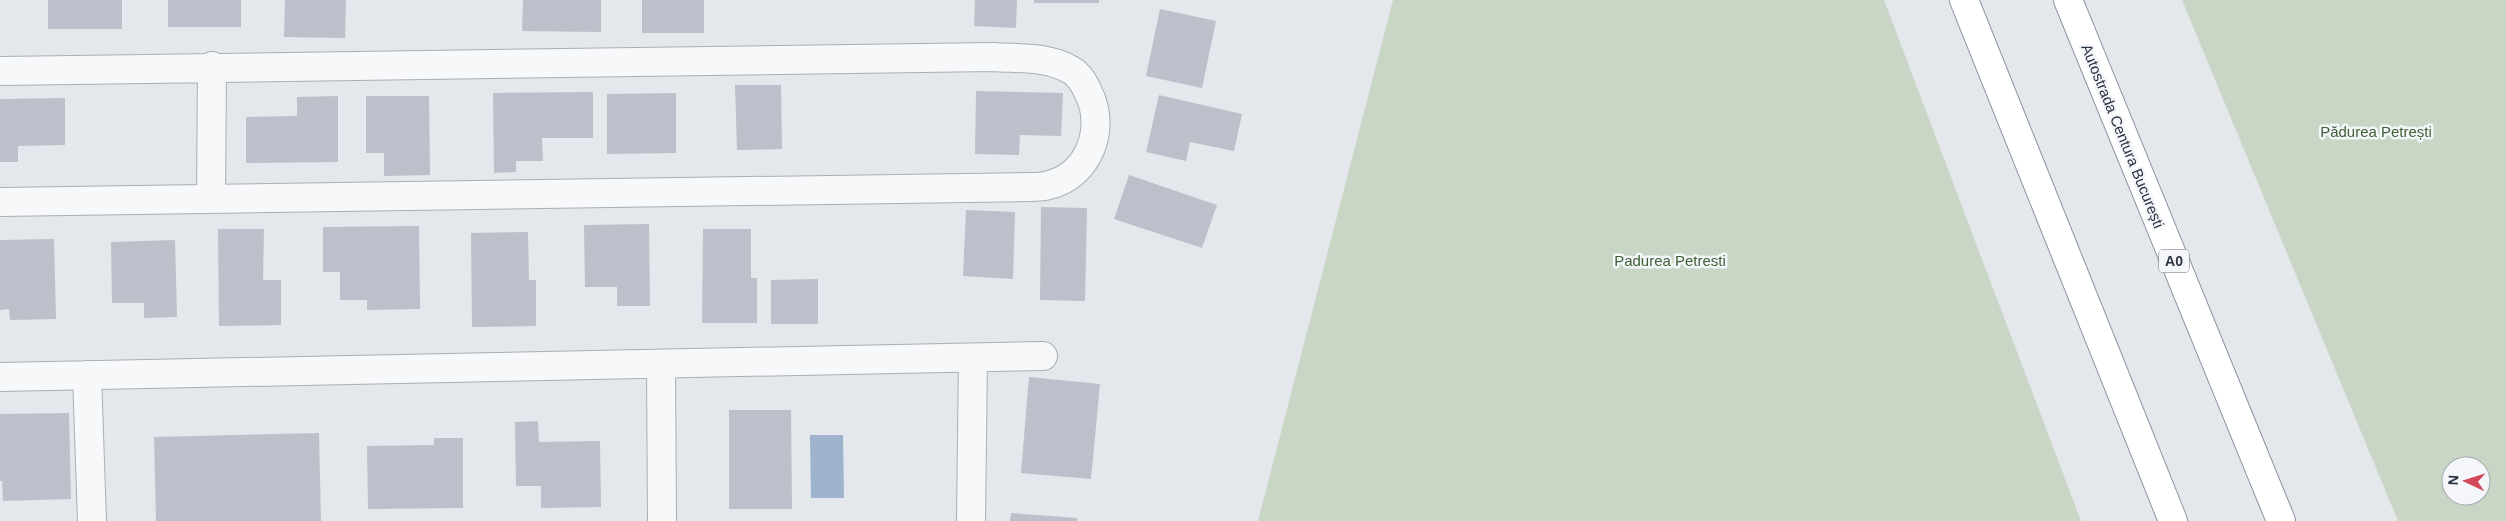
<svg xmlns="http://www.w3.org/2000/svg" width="2506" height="521" viewBox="0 0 2506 521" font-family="Arial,sans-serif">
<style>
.green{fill:#c9d6c5;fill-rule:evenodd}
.water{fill:#9fb4cc}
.building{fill:#bbc0ca}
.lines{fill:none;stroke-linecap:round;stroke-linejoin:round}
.street-casing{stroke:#a9aeb7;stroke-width:30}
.highway-casing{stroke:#8b94a3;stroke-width:30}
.street{stroke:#f7f8fa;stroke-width:28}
.highway{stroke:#fff;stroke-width:28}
.labels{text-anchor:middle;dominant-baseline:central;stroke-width:5;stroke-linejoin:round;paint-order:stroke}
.shield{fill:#f4f6f9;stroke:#676e7b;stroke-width:1}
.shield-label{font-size:14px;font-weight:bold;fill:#2b3445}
.park-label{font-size:15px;fill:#3f6138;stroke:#f4f6f9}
.street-label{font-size:15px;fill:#2b3445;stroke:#f4f6f9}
</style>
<rect width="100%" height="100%" fill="#e4e7ec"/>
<path class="green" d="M1393 0H1884L2081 521H1258Z
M2182 0H2506V521H2398ZM2451 466H2481V496H2451Z"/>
<path class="water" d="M843 435 844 498H811L810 435Z"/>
<path class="building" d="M48 0H122V29H48Z
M168 0H241V27H168Z
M285 0H346L345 38 284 37Z
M523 0H601V32L522 31Z
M642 0H704V33H642Z
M975 0H1017L1016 28 974 26Z
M1034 0H1099V3H1034Z
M1160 9 1216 21 1202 88 1146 76Z
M735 85H781L782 149 737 150Z
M976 91 1063 93 1061 136 1020 135 1019 155 975 154Z
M593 92V138H542L543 161H516V172L494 173 493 93Z
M676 93V153L607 154V94Z
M1159 95 1242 114 1234 151 1190 142 1186 161 1146 152Z
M338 96V162L246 163V117L297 116V97Z
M366 96H429L430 175 384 176V153H366Z
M65 98V145L18 146V162H0V99Z
M1129 175 1217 205 1202 248 1114 219Z
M1041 207 1087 208 1085 301 1040 300Z
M966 210 1015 212 1013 279 963 276Z
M649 224 650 306H617V287H585L584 225Z
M419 226 420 309 367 310V300H340V272H323V227Z
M218 229H264L263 280H281V325L219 326Z
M703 229H751V278H757V323H702Z
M528 232 529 280H536V326L472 327 471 233Z
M54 239 56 319 10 320 9 309 0 310V240Z
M175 240 177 317 144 318V303H112L111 242Z
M818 279V324H771V280Z
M1029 377 1100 384 1091 479 1021 473Z
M729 410H791L792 509H729Z
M69 413 71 499 3 501 2 481H0V414Z
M538 421 539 442 600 441 601 507 541 508V486H516L515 422Z
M319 433 321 521H156L154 437Z
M434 438H463V508L368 509 367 446 434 445Z
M1011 513 1077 518V521H1010Z"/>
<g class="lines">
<g class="street-casing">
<path id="street" d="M0 71 993 57C1020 59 1047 56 1071 70 1080 75 1085 85 1089 94 1106 129 1089 175 1049 185 1043 187 1036 187 1030 187L0 202
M211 199 212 66
M661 364 662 521
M87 375 92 521
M0 377 1043 356
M971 521 973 358"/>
</g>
<g class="highway-casing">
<path id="highway" d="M1964 0 2173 521
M2068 0 2281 521"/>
</g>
<use href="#street" class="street"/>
<use href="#highway" class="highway"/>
</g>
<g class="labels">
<rect class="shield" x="2159" y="249.5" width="30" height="23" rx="4"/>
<g class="shield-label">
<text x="2174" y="261">A0</text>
</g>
<g class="park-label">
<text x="2376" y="131">Pădurea Petrești</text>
<text x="1670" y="260">Padurea Petresti</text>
</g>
<g class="street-label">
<text transform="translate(2123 136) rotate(68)">Autostrada Centura București</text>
</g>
</g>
<g transform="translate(2466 481) rotate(274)"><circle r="24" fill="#f4f6f9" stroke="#a4a8b1"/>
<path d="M0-4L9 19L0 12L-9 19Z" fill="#d1495b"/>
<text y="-8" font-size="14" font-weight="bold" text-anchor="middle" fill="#2b3445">N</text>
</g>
</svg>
